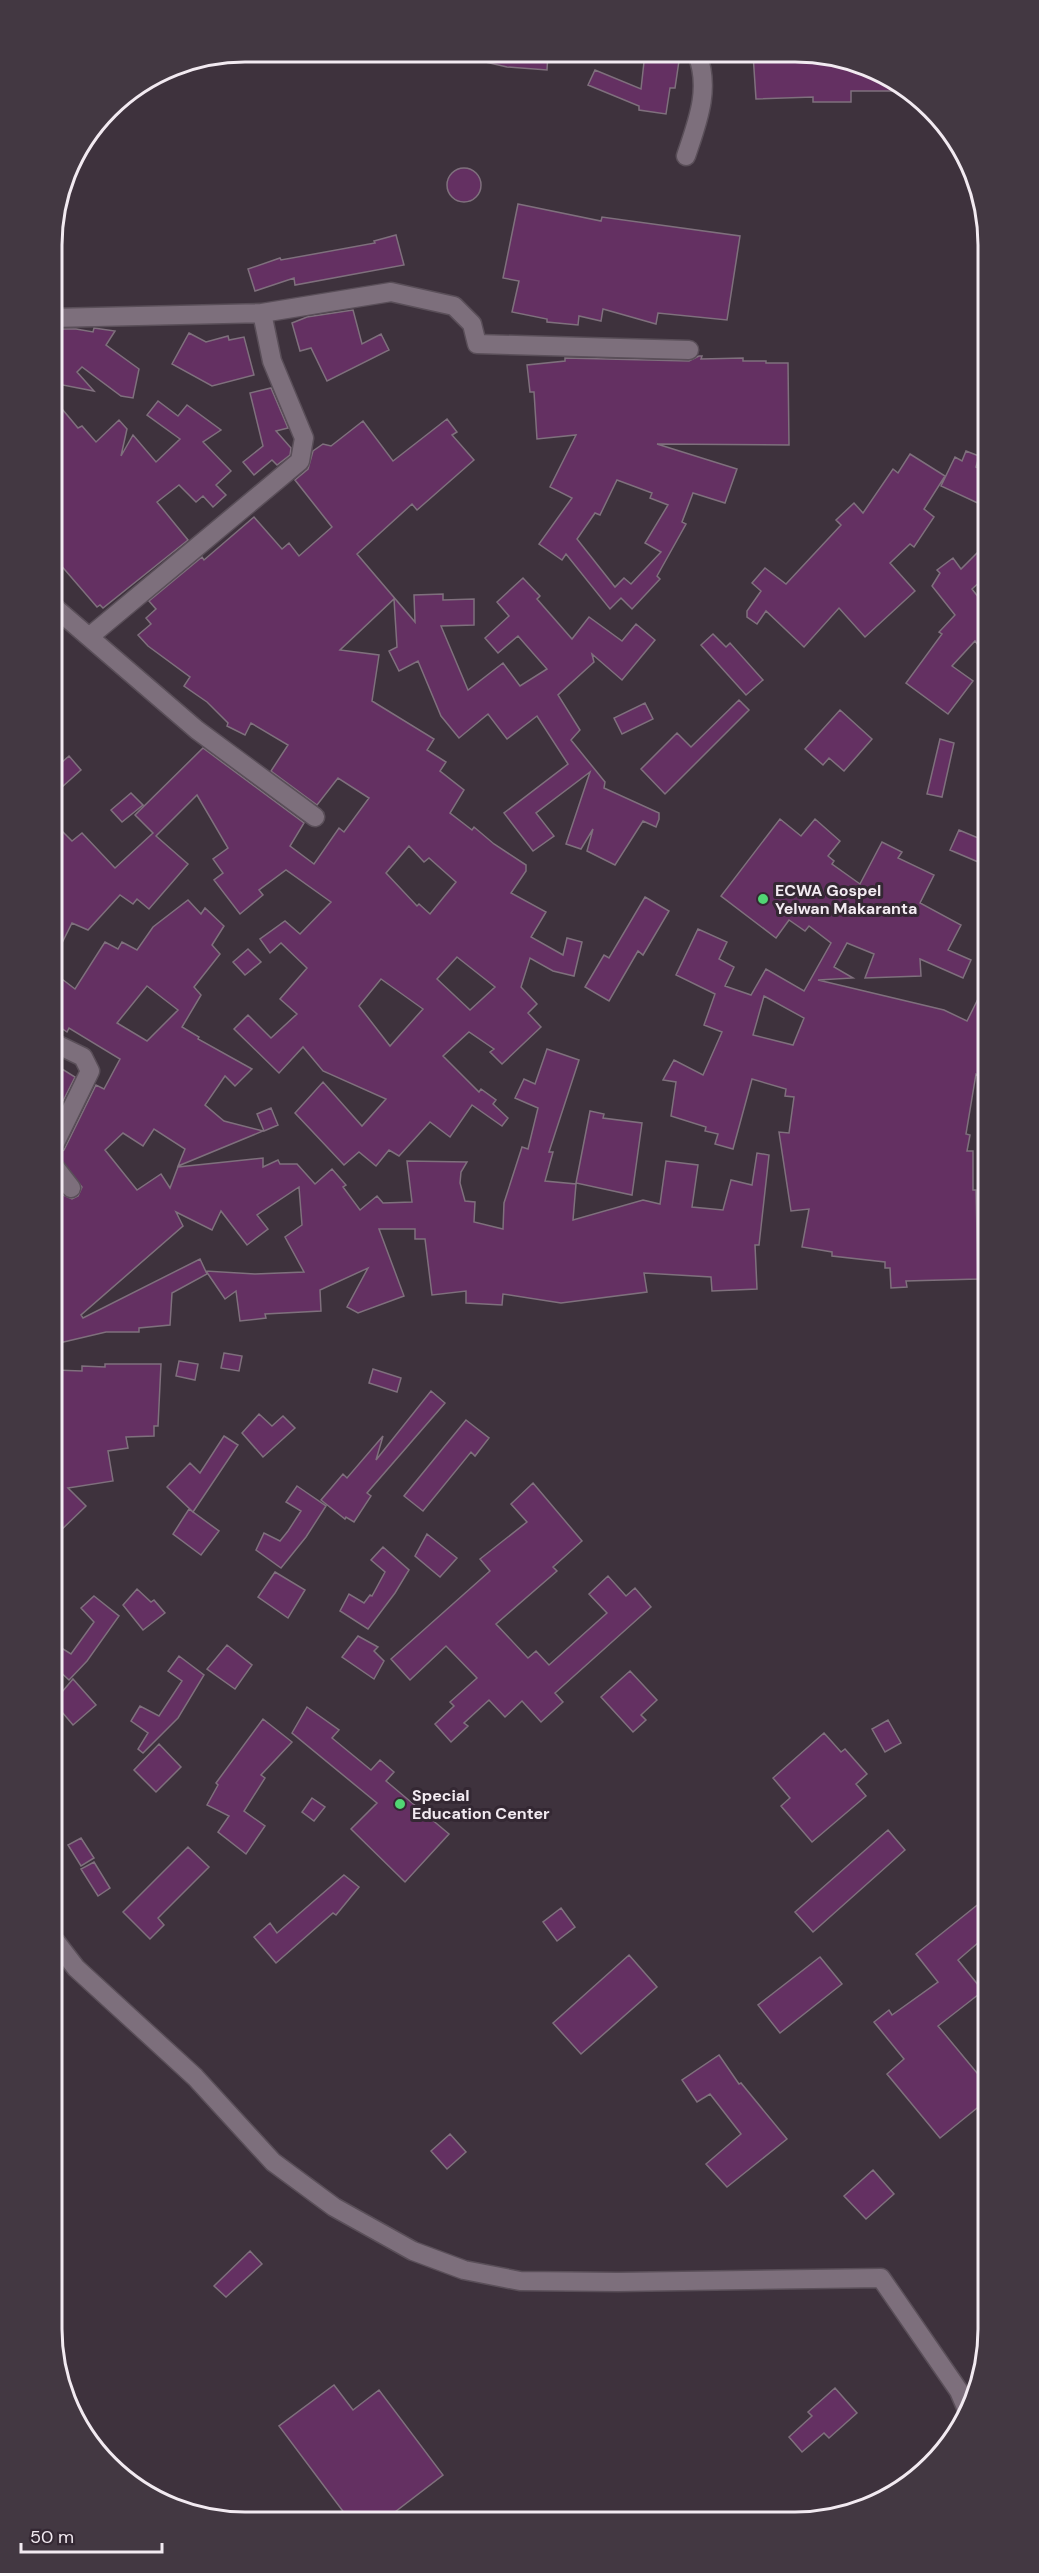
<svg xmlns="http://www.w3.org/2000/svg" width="1039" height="2573" viewBox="0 0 1039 2573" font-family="'DM Sans',sans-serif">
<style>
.building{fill:#643062;stroke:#7f707d;stroke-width:1.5;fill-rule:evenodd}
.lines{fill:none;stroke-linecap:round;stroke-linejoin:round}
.minor-casing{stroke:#5a4f59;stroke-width:21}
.minor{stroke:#7d6f7c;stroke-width:18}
.poi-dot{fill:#51d674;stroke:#342833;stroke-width:2}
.labels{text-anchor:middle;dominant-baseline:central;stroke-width:6;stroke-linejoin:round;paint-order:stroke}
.poi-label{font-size:16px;font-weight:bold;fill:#f2eaf1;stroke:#342833;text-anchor:start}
.rim{fill:none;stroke:#f2eaf1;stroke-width:3}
</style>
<rect width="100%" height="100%" fill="#3e323d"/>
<path class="building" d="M473 52 548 53 547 70 507 67 472 59Z
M645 53 680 54 675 88H670L666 114 639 110V106L588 85 595 70 641 89Z
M753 54 832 55 905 91H851V102H813V97L756 99Z
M447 185a17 17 0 1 1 34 0a17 17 0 1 1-34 0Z
M518 204 601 221 602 217 740 236 727 320 658 313 656 324 603 309 601 321 579 316 578 325 547 322V319L512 312 519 281 503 278Z
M396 235 404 265 295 285 294 278 255 291 248 269 280 258 281 260 375 243 374 241Z
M353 310 362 344 381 334 389 350 327 381 311 348 300 351 292 323 307 317Z
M94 328 115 331 106 345 139 369 133 398 121 396 82 367 77 372 94 391 52 383V329H76L93 332Z
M189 333 206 342 228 336 229 340 244 337 254 375 212 386 172 364Z
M699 356H702L701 359 743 358V361H766V363H788L789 445 657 444 737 469 725 503 693 493 682 522 686 524 657 576 660 579 632 609 621 598 610 609 566 554 562 560 539 544 572 498 550 487 576 435 537 439 534 392H530L527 365 565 361V358L689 361ZM617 480 652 493 650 498 668 505 645 543 661 552 631 584 624 578 615 587 577 539 595 513 600 515Z
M271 388 288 428 276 431 291 448 290 455 277 465 272 460 254 475 243 462 263 446 250 393Z
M52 397 78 428 82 426 96 442 119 420 127 429 121 456 133 435 156 462 180 439 147 415 158 401 178 416 187 405 221 430 203 442 231 471 216 485 226 495 213 507 203 496 196 502 179 485 157 502 188 540 103 608 100 605 97 607 52 555Z
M447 419 457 432 452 435 474 460 417 510 412 504 357 554 415 622 414 595 443 594V600L474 599V625L441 626 468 690 503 663 520 686 547 669 518 636 498 653 485 638 509 616 497 602 523 578 540 596 537 599 572 639 589 617 622 641 636 624 655 640 622 680 592 654 594 662 558 695 580 730 571 740 605 782 604 788 659 813V819L656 827 643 821 615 865 587 851 593 829 581 849 566 844 590 772 536 813 554 836 533 851 504 813 568 764 537 716 507 739 488 714 459 738 441 716 418 661 399 671 389 651 397 647 394 599 340 650 379 655 372 701 434 739 427 750 446 762 440 771 464 790 450 813 472 830 474 827 494 844 526 865V871L511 893 546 912 531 937 563 955 567 938 582 942 574 976 553 971 530 958 521 987 537 1004 528 1013 541 1027 502 1064 490 1052 494 1049 469 1032 443 1056 479 1092 481 1089 496 1100 493 1104 508 1118 502 1126 472 1105 450 1137 430 1122 399 1156 389 1150 376 1166 359 1152 344 1165 295 1113 323 1082 362 1126 386 1099 323 1071 303 1047 279 1073 234 1029 248 1015 271 1038 297 1014 280 999 307 968 281 943 270 953 260 939 285 921 300 934 331 902 286 870 259 890 263 895 240 914 214 880 223 873 213 859 228 848 197 795 156 836 188 864 149 909 137 899 133 904 120 895 88 930 72 923 54 959 53 840 62 831 72 841 82 833 115 868 153 833 135 815 203 748 304 823 290 846 314 864 339 828 344 832 369 798 338 778 317 805 271 771 288 745 251 723 245 735 227 726 228 723 207 702 184 686 190 677 148 646 138 635 151 624 146 618 156 609 149 601 202 557 204 560 254 517 282 549 289 543 299 556 332 527 295 480 308 469 313 451 323 444 331 446 363 421 393 461ZM409 846 424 862 429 858 456 882 430 914 419 904 417 906 386 873ZM457 957 495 987 470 1010 437 979ZM381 979 423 1009 390 1046 359 1006Z
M966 451 979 456 976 467 982 470V505L941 486 955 457 962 461Z
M910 454 945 476 924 509 934 517 914 547 910 544 890 563 915 591 865 637 839 608 804 647 766 611 757 624 747 617V611L761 591 752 583 765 568 786 584 841 525 836 520 854 503 863 513 893 469 898 473Z
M982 548 983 579 972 589 983 603V651L975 641 952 666 973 681 948 714 906 683 942 634 939 632 955 615 932 586 940 573 937 570 953 558 961 569Z
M713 634 726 647 730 643 763 680 746 695 701 645Z
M739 700 749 710 665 794 641 769 677 733 691 747Z
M645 703 653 719 622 734 614 718Z
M840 710 872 739 844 771 829 758 823 765 805 749Z
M940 739 954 743 942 797 927 794Z
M69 756 81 770 53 795V770Z
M131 793 143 805 122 822 111 810Z
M780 819 801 836 815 819 840 841 828 856 834 861 832 864 860 884 882 842 902 852 898 858 934 875 920 903 961 925 948 950 971 960 963 978 920 959 921 976 865 978 874 954 847 943 834 967 853 978 818 980 944 1010 967 1021 984 987V1078L976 1074 966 1134 970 1135 967 1151H973V1190H976L978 1279 906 1281 907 1287 891 1288 890 1268H885V1262L832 1256V1252L802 1247 809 1209 791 1211 779 1132 789 1133 794 1097 785 1096 786 1089 752 1079 733 1149 715 1144 718 1134 705 1131 706 1127 671 1116 676 1082 663 1080 674 1060 703 1075 722 1032 704 1025 715 994 676 975 698 929 727 942 719 959 734 967 725 986 751 995 766 969 804 991 831 943 809 926 805 931 789 920 776 938 721 896ZM764 996 804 1018 793 1045 753 1035Z
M959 830 983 840V864L950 850Z
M645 897 669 911 643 955 638 951 609 1001 585 987 604 955 609 958Z
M188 900 201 914 205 908 224 926 212 945 220 954 194 987 201 995 182 1027 199 1037 198 1039 252 1069 235 1086 225 1076 205 1105 224 1121 263 1131 178 1166 185 1149 154 1129 143 1146 123 1133 105 1150 137 1190 161 1174 170 1188 178 1167 263 1158V1167L278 1160 280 1164H297L315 1184 332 1169 346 1185 343 1187 360 1210 377 1196 383 1203 412 1202 407 1161 467 1162 461 1172 460 1183 465 1201 475 1202 474 1222 503 1229 504 1203 522 1147 528 1149 538 1108 515 1098 524 1079 535 1084 547 1049 579 1060 549 1152H553L545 1181 576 1184 573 1220 643 1200 660 1204 666 1161 698 1165 692 1207 723 1210 731 1180 752 1185 757 1153 769 1155 759 1245H755L757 1289 712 1291 711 1277 644 1273 647 1292 561 1303 503 1294 502 1305 466 1303V1291L432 1295 425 1239H415V1229H379L404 1296 358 1313 347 1307 368 1268 320 1290 321 1311 265 1314 266 1318 240 1321 236 1291 225 1299 206 1271 255 1274 304 1272 285 1237 302 1225 299 1187 257 1215 268 1229 247 1245 221 1211 212 1230 176 1212 183 1226 81 1315 83 1318 200 1259 207 1274 172 1293 170 1325 139 1328V1332H106L55 1344 54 1185 63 1195 72 1199 78 1196 82 1187 57 1155 64 1150 96 1085 104 1089 120 1059 69 1028 67 1032 54 1023V973L75 989 105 942 118 949 122 942 137 950 153 927ZM147 986 178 1010 147 1041 117 1023Z
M248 949 261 962 245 975 233 962Z
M54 1064 75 1077 54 1119Z
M271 1108 278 1125 264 1131 257 1114Z
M590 1111 604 1114 603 1118 642 1123 632 1195 576 1183Z
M224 1353 242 1356 239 1371 221 1368Z
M179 1361 198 1364 195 1380 176 1376Z
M105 1364H161L158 1426H154V1436L126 1437 128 1448 108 1451 113 1481 68 1488 86 1506 55 1536V1495L62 1488 55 1445V1370L82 1371V1366L105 1367Z
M373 1369 401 1378 397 1392 369 1383Z
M431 1391 445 1403 367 1493 371 1496 354 1522 346 1517 345 1519 321 1500 343 1474 347 1478 383 1436 376 1460Z
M259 1414 272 1426 283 1416 295 1428 263 1457 242 1433Z
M466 1420 489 1438 475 1456 471 1452 423 1511 404 1496Z
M224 1436 238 1445 193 1512 167 1487 190 1463 200 1473Z
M533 1483 582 1541 553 1567 557 1571 496 1624 528 1658 536 1651 549 1665 607 1613 589 1594 608 1576 626 1596 635 1588 651 1607 555 1693 563 1702 541 1722 522 1701 505 1717 489 1700 464 1723 468 1726 451 1742 435 1724 454 1706 450 1702 477 1678 446 1646 410 1680 391 1659 490 1571 480 1559 527 1522 511 1504Z
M297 1486 326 1506 306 1537 281 1568 256 1550 264 1533 280 1541 288 1531 301 1511 286 1502Z
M189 1509 219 1531 201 1555 173 1534Z
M427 1534 457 1558 440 1577 415 1556Z
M383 1547 409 1570 395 1593 368 1629 340 1611 349 1594 364 1603 370 1595 372 1596 385 1572 371 1560Z
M275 1572 305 1590 288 1618 258 1597Z
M137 1589 151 1602 154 1600 165 1613 143 1630 123 1605Z
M94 1596 119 1616 87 1661 69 1680 56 1668 55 1644 71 1654 94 1622 81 1608Z
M358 1636 378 1647 374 1651 384 1661 374 1679 342 1657Z
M227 1645 252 1665 235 1689 207 1669Z
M179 1656 204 1675 178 1718 143 1753 138 1749 148 1733 131 1721 140 1706 159 1716 182 1681 168 1671Z
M630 1671 657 1700 641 1715 646 1720 633 1732 601 1697Z
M73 1679 96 1705 73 1725 56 1705V1699Z
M307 1707 339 1730 332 1738 371 1770 380 1760 394 1772 386 1781 449 1834 405 1882 351 1829 377 1803 292 1733Z
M263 1719 292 1742 261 1775 265 1778 244 1811 265 1826 246 1854 218 1832 229 1816 207 1805 218 1785 216 1783Z
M888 1720 901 1743 885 1752 872 1729Z
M824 1733 841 1752 845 1749 867 1774 856 1784 866 1796 812 1842 781 1806 790 1798 773 1778Z
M159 1744 181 1767 156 1792 134 1770Z
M312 1798 325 1807 314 1821 302 1812Z
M888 1830 905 1850 813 1932 795 1912Z
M81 1838 94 1858 81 1866 68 1845Z
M188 1847 209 1867 158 1918 164 1925 150 1939 123 1912Z
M94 1862 110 1888 98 1896 81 1869Z
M344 1875 359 1887 336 1915 333 1913 276 1963 254 1937 270 1923 277 1933Z
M986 1898V1936L958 1960 983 1991 938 2026 987 2085V2100L940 2138 887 2074 904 2059 874 2022 889 2010 892 2015 938 1982 916 1954Z
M561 1908 575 1927 557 1941 543 1922Z
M629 1955 657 1987 581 2054 553 2023Z
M820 1957 842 1984 780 2033 758 2005Z
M719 2055 739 2084 741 2083 787 2139 727 2187 706 2164 741 2134 710 2094 697 2102 682 2080Z
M450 2134 466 2152 447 2169 431 2151Z
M873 2170 894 2194 866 2219 844 2196Z
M250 2251 262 2264 226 2297 214 2286Z
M334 2385 353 2410 379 2390 443 2475 387 2518H348L279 2426Z
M835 2388 857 2413 829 2438 824 2433 802 2452 789 2437 812 2416 808 2412Z"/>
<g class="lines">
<g class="minor-casing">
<path id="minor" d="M686 156C697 123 711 89 697 54
M262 313 391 292 454 306 472 324 477 344 689 350
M52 318 262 313 272 361 304 438 300 461 89 637
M53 606 197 730 315 817
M54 1043 83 1057 90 1071 54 1145
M54 1166 71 1188
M56 1942 76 1968 195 2077 273 2162 334 2207 413 2251 464 2270 520 2281 618 2282 881 2278 959 2391 968 2412"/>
</g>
<use href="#minor" class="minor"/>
</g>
<g class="poi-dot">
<circle cx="763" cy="899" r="6"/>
<circle cx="400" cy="1804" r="6"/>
</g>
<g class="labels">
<g class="poi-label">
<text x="775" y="890">ECWA Gospel<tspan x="775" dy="18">Yelwan Makaranta</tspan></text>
<text x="412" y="1795">Special<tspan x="412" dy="18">Education Center</tspan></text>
</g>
</g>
<path d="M0 0H1039V2573H0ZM245 62H795A183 183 0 0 1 978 245V2329A183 183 0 0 1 795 2512H245A183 183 0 0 1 62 2329V245A183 183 0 0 1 245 62Z" fill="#433842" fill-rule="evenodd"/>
<path class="rim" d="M245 62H795A183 183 0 0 1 978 245V2329A183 183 0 0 1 795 2512H245A183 183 0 0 1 62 2329V245A183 183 0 0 1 245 62Z"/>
<path d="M21 2543v9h141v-9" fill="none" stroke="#f2eaf1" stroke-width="3"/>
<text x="30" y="2543" font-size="18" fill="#f2eaf1" stroke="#342833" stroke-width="4.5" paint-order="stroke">50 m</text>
</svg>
